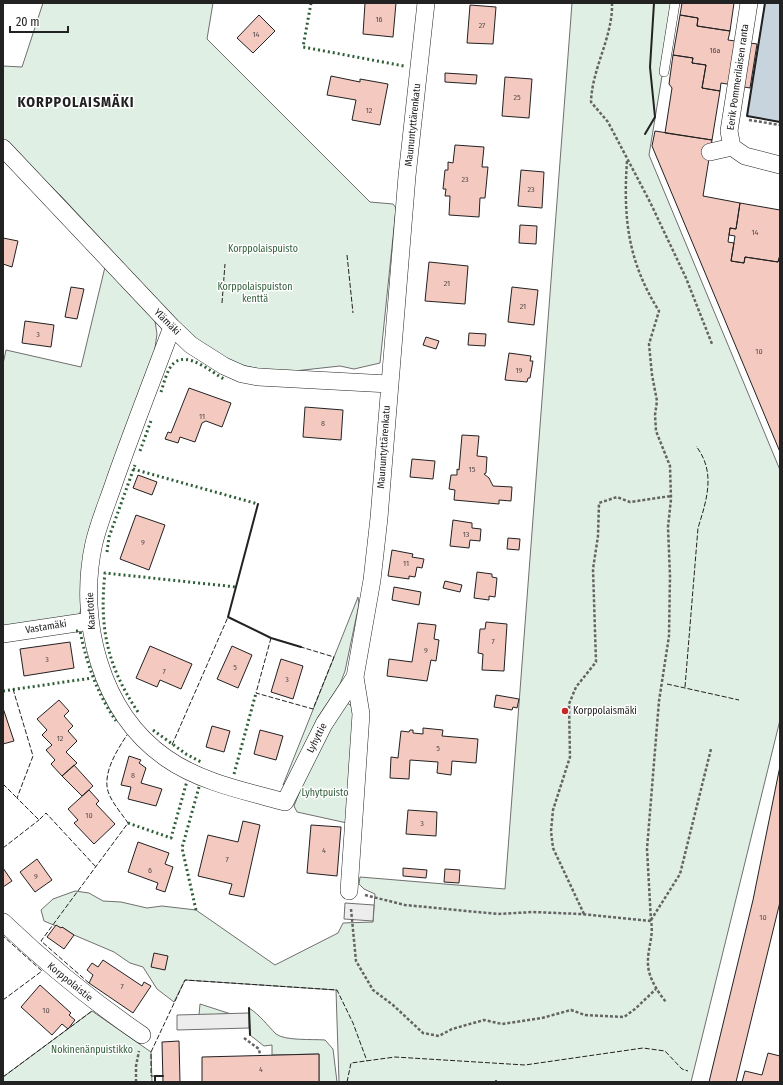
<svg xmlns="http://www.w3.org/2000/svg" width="783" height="1085" viewBox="0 0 783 1085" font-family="'Fira Sans Condensed',sans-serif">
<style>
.green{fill:#e0efe3;stroke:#6f6f6f}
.parking{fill:#ededed;stroke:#6f6f6f}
.water{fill:#c7d3dd;stroke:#6f6f6f}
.building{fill:#f3c9c0;stroke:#222}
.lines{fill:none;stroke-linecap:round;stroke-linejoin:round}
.lane-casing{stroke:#222;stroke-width:10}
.street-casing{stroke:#222;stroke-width:18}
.path{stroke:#646464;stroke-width:2.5;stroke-dasharray:3 2;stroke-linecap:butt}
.lane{stroke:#fff;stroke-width:9}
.street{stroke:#fff;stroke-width:17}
.hedge{stroke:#2f5e38;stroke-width:3;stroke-dasharray:2 3;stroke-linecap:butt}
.fence{stroke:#222;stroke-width:1;stroke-dasharray:5 2;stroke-linecap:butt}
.wall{stroke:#222;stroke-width:2}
.poi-dot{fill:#c62828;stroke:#fff;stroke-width:1.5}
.labels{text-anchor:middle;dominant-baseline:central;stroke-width:3;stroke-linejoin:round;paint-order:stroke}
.number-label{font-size:8px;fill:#564c4a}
.street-label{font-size:10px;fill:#222;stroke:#fff}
.park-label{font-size:10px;fill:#2f5e38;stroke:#fff}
.poi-label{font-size:10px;fill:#222;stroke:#fff;text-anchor:start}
.district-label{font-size:14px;font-weight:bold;letter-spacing:1px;fill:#222;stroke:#fff}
</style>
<rect width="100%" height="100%" fill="#fff"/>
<path class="green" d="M43 3H213L207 39 370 202 393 204 396 208 380 363 354 369 340 366 276 373 233 363 193 338 61 196 3 140V66L22 67Z
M572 3H674L649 155 780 470V720L691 1082H339L336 990 185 980 174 1002 157 989 143 967 130 963 114 952 74 935 62 927 61 928 44 921 41 910 53 899 75 891 89 893 103 901 121 902 147 908 162 906 196 910 275 965 338 933 343 923 373 922 375 894 364 889 359 884 360 877 505 889Z
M105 267 155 321 157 334 154 355 79 616 3 627V364L6 350 81 367Z
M358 597 359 604 345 671 340 684 318 717 289 779 283 785Z
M347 703 354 707 347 823 297 812 294 806 309 768 329 727Z
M200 1004 231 1014 199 1015Z
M249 1008C260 1015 267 1025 276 1034 285 1041 313 1039 325 1040L333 1049 337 1082H319V1054L272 1055V1045L264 1046 250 1035Z
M92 1011 151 1052 152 1082H3V1077Z"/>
<path class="parking" d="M345 903 374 905 373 921 344 919Z
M249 1013V1028L177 1030V1015Z"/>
<path class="water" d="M765 3H780V122L747 116Z"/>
<path class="building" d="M365 3H396L393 37 363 34Z
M682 3H734L730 31 697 26 698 18 680 15Z
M470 5 496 7 493 44 467 43Z
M259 15 275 31 253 53 237 38Z
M680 15 698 18 697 26 730 31 728 40 757 44 750 88 721 83 720 91 702 88 706 65 692 63 693 58 673 55Z
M673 55 693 58 692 63 706 65 702 88 720 91 712 140 665 133 672 88 669 84Z
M445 73 477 75 476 84 445 82Z
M331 76 360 82V79L388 84 380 125 352 120 356 100 327 95Z
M505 77 532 79 529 118 502 116Z
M655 131 712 140 703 196 740 203 736 229 730 228 728 242 734 243 731 261 744 263 745 257 778 262 780 255V452L652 146Z
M455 145 484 147 482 167H488L485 198H480L479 217 449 215 450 196H445L446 189H443L445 170H448V162L453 163Z
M521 170 544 172 542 208 518 206Z
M740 203 780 210V255L778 262 745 257 744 263 731 261 735 236 729 235 730 228 736 229Z
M520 225 537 226 536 244 519 243Z
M3 238 18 241 12 267 3 264Z
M429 262 468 266 465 304 425 301Z
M71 287 84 289 77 319 65 317Z
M512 287 538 290 534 325 508 322Z
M25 321 54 325 51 347 22 343Z
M469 333 486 334 485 346 468 345Z
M426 337 439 341 436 349 423 345Z
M509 353 531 356 530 361H533L530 378H528L527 382 505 380Z
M189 388 231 403 222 427 206 421 202 423 195 442 180 437 178 443 165 439 168 432 171 433Z
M305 407 343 410 341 440 303 437Z
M462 435 479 436 477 456 487 457 486 473 484 474 489 478 493 486 512 487 511 501 499 500V504L454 500 455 490 449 489 451 475H457V469L459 470Z
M412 459 435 461 433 479 410 477Z
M138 475 157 482 152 495 133 488Z
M136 515 165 525 149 570 120 559Z
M453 520 472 523V528L481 529 480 541 470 540 469 548 450 546Z
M508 538 520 539 519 550 507 549Z
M392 550 413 554 412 557 424 559 422 568 417 567 415 577 409 576V579L388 576Z
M477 572 492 574V577L497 578 495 597 489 596V600L474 598Z
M445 581 462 585 460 592 443 588Z
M394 587 421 592 419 605 392 600Z
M486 622 507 624 504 671 482 670 483 654 478 653 480 629H485Z
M418 623 436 625 434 639 439 640 436 661 431 660 427 681 387 676 389 659 412 662Z
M70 642 74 668 24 676 20 649Z
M150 646 192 664 181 689 160 680 157 687 136 678Z
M232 646 252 655 238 688 217 679Z
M281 659 303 666 293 699 271 692Z
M496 695 519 699 517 708 513 707 512 710 494 707Z
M59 700 69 711 64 716 73 726 68 731 77 741 66 752 77 763 62 776 51 764 55 760 46 750 52 745 42 735 47 730 37 719Z
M3 708 14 741 3 744Z
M212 726 230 731 224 752 206 747Z
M423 728 443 730 442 736 478 739 476 763 452 761 451 775 437 773 438 762 410 760 409 779 390 778 391 757 398 758 401 731 409 732 410 730H413V733L423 734Z
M260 730 283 736 276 760 254 754Z
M129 756 141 760 139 763 146 768 141 783 162 789 156 806 128 799 131 787 121 785Z
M74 765 93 786 82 796 62 776Z
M780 766V902L736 1082H709L753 900Z
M89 790 99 801 96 804 115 824 94 844 74 823 78 820 68 809Z
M408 810 437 812 436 836 406 834Z
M243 821 260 825 244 897 229 894 232 884 198 876 208 835 238 842Z
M311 825 341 827 337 876 307 873Z
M138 842 169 853 165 864 173 867 165 892 156 889 158 883 128 872Z
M37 859 52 880 35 892 20 872Z
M3 868 12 881 3 887Z
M403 868 427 870 426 878 403 876Z
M445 869 460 870 459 883 444 882Z
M56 925 61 928 62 927 74 935 64 949 47 937Z
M154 953 168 956 165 970 151 967Z
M103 960 142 986 144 982 151 986 133 1013 89 983 93 975 87 970 92 963 98 967Z
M40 985 71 1013 69 1015 75 1020 68 1029 62 1024 52 1035 21 1007Z
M179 1041 180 1082H163L162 1042Z
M768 1053 780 1056V1082H742L745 1071 762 1075Z
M319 1054V1082H202V1057Z"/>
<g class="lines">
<g class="lane-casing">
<path id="lane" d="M664 72 675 3"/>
</g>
<g class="street-casing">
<path id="street" d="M749 3 729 131 732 147 745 156 780 165
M3 148 172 327 191 345 224 366 242 374 258 377 389 384
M710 152 732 147
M172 327C153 378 133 429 115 480 108 501 99 522 94 543 77 619 100 712 166 758 200 782 245 791 285 802L324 724 355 677
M3 634 90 621
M349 891 361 714 355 677 372 580 379 518 407 176 426 3
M3 922C47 964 92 1001 142 1035"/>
</g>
<path class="path" d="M612 3C613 37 592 68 591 102L608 122 650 202 686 278 712 344
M749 120 780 125
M627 161C623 218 628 262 659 311L649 344 652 375 657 401 655 415 656 431 670 466 671 499 668 527 670 576 669 636 659 701 647 849 651 921C654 936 647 950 648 965 649 979 658 992 666 1002
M365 895 405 905 498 914 533 912 581 914 651 921
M351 909 356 961 373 990 393 1005 423 1033 439 1036 452 1029 484 1020 502 1024 542 1018 571 1010 585 1015 624 1017 635 1009 656 989
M584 914 553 848 551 831 553 810 570 757 569 704 576 687 596 662 593 569 598 536 599 503 617 497 630 502 671 496
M651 920 680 874 711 749
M244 1038 259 1049 260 1055
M136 1082V1066L139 1051"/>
<use href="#lane" class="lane"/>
<use href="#street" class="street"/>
<path class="hedge" d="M311 3 303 47 404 66
M161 392C164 383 167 369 174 363 188 351 211 372 224 379
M140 451 152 418
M133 469 258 504
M107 552 109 537 135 465
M76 631H80C87 665 97 693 116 721
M3 691 92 678
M138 712C107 666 99 627 105 573L236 587
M153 730 186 754 201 762
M234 774 256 693
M128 823 171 838 187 781
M196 910 182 848 199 787"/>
<path class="fence" d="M347 255 353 313
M222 303 225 264
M271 638 256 693 313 709 334 657 301 647
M667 684 739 700
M685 687 698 528C707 499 716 472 696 446
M13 689 33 756 17 798 39 820 46 813 96 867
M172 745 228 617
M3 784 17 798
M3 848 39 820
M89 983 41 941 128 823C122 814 113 804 109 794 101 775 117 750 127 735
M3 1000 42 971 3 936
M155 1076H151V1052L185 980 337 990 353 1023 367 1061
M3 1077 92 1011
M347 1082 351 1063 395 1057 525 1065 643 1048 665 1051 682 1069 688 1071"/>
<path class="wall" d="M765 3 747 116 780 122
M645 134 655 117 650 67 654 3
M258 504 228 617 271 638 301 647
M249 1008 250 1035
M496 1081V1082
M155 1082V1076H163"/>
</g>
<circle class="poi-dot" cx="565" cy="711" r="4"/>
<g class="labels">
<g class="number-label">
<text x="379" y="19">16</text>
<text x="482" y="25">27</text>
<text x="256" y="34">14</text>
<text x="715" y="50">16a</text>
<text x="517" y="97">25</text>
<text x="369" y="110">12</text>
<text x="465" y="179">23</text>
<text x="531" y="189">23</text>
<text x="755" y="232">14</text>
<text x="447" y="283">21</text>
<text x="523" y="306">21</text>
<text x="38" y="334">3</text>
<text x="759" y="351">10</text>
<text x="519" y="370">19</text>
<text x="202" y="416">11</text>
<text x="323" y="423">8</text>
<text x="472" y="469">15</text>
<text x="466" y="534">13</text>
<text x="143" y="542">9</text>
<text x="406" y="563">11</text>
<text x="493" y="641">7</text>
<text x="426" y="650">9</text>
<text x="47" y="659">3</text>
<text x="235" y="667">5</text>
<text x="164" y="671">7</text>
<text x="287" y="679">3</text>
<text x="60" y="738">12</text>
<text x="438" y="748">5</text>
<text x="133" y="775">8</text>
<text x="89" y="815">10</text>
<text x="422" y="823">3</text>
<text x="324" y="850">4</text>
<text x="227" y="859">7</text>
<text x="150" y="870">6</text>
<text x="36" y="876">9</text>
<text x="763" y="917">10</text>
<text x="122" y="986">7</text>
<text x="46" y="1010">10</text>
<text x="261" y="1069">4</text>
</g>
<g class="street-label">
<text transform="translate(738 77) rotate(-82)">Eerik Pommerilaisen ranta</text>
<text transform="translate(413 125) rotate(-84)">Maununtyttärenkatu</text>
<text transform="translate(167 322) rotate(45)">Ylämäki</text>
<text transform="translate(384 447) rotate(-86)">Maununtyttärenkatu</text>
<text transform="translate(91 611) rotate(-93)">Kaartotie</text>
<text transform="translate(46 627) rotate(-9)">Vastamäki</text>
<text transform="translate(317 738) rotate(-63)">Lyhyttie</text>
<text transform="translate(70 982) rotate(39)">Korppolaistie</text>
</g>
<g class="park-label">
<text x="263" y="249">Korppolaispuisto</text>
<text x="255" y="287">Korppolaispuiston<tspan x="255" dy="12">kenttä</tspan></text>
<text x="325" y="793">Lyhytpuisto</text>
<text x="92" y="1050">Nokinenänpuistikko</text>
</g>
<g class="poi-label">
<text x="573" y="711">Korppolaismäki</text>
</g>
<g class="district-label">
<text x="76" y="102">KORPPOLAISMÄKI</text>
</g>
</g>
<rect width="783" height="1085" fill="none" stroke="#222222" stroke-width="8"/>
<path d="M10 26v6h58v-6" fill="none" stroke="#222222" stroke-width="2"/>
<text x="16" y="26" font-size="12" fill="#222222" stroke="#ffffff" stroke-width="3" paint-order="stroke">20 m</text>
</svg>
